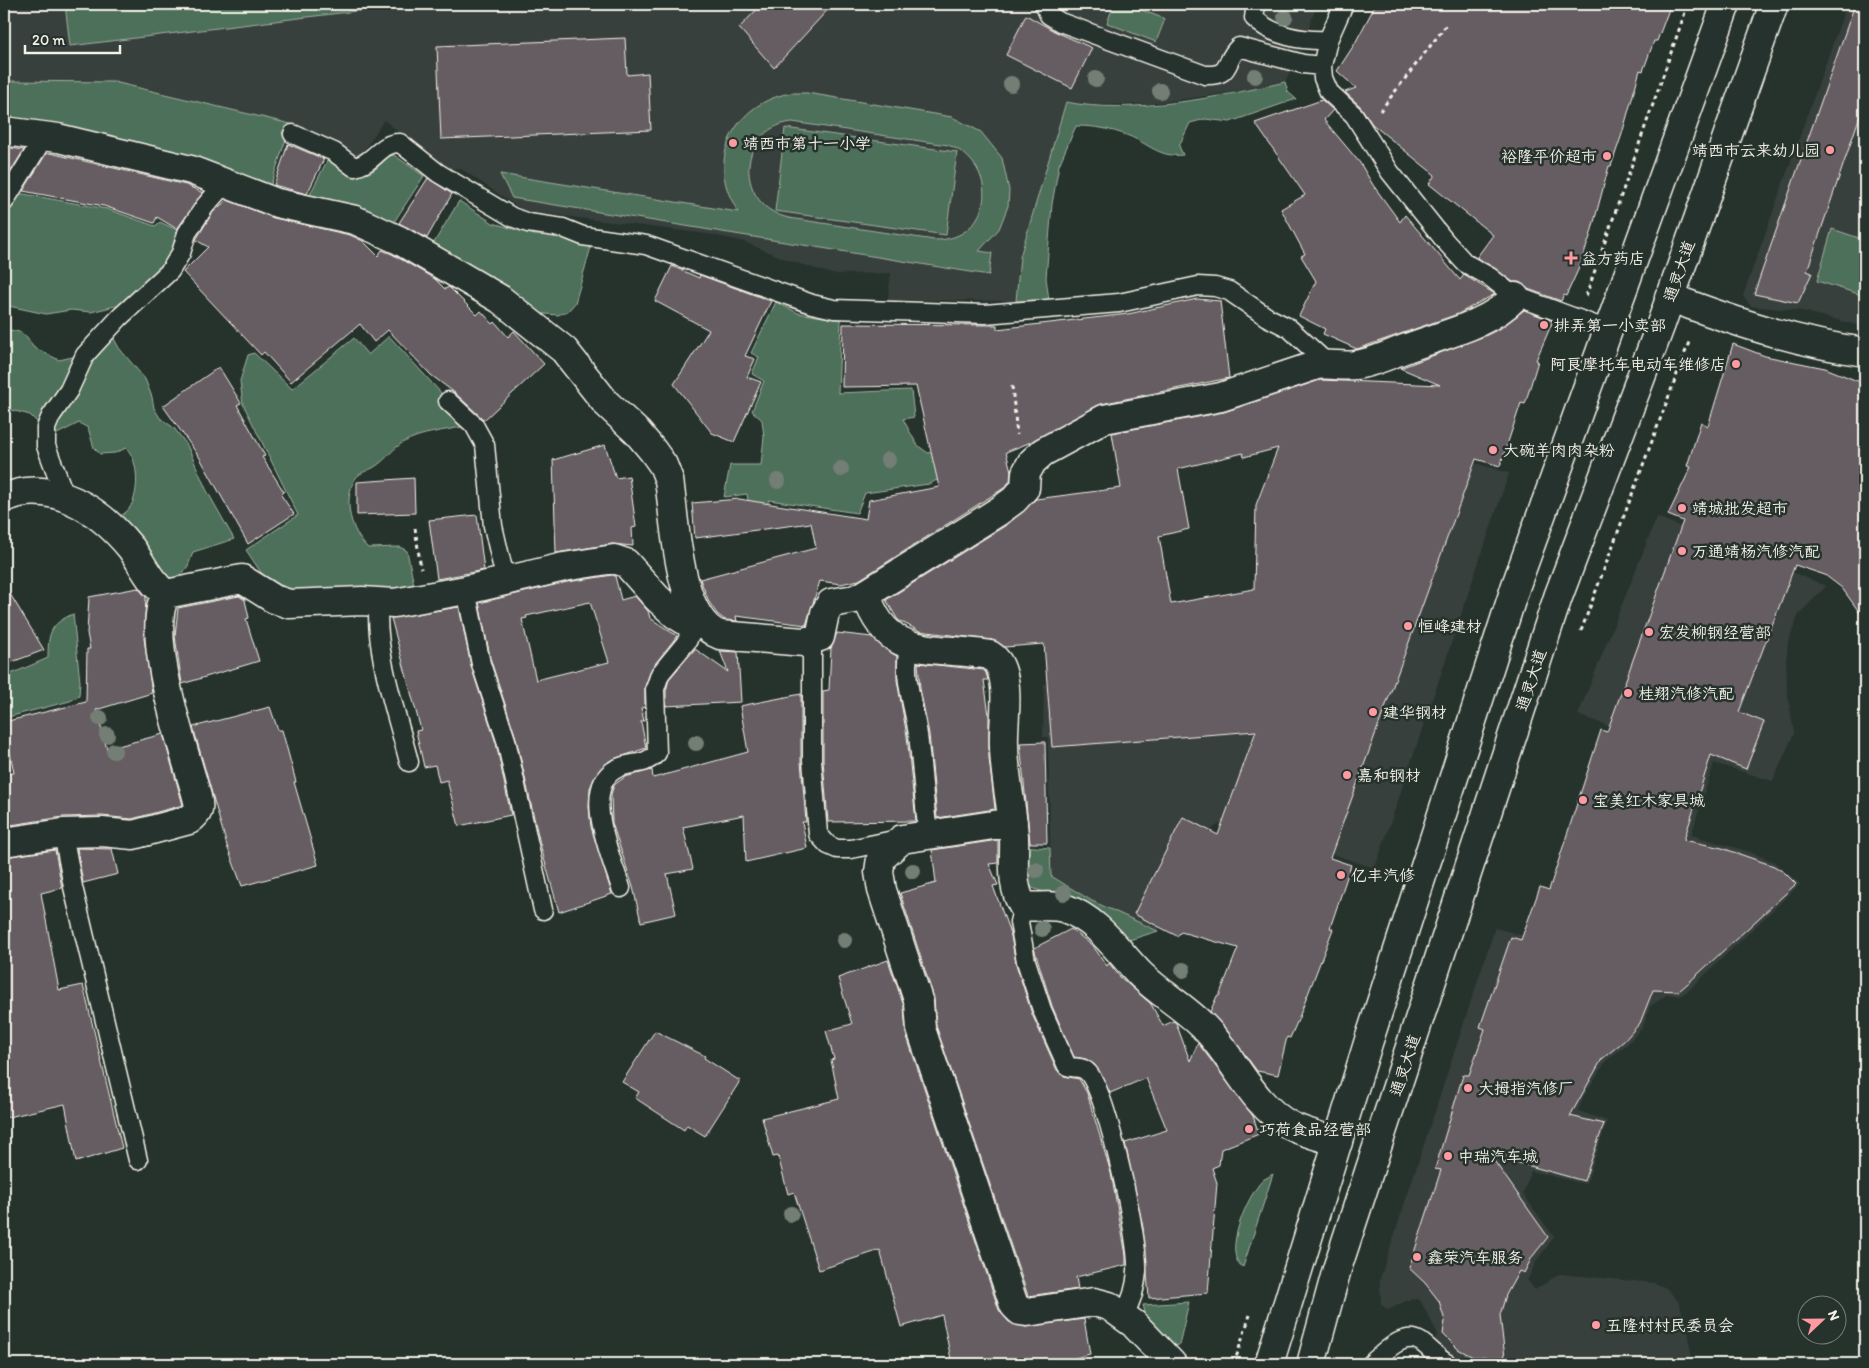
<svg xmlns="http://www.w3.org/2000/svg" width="1869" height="1368" viewBox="0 0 1869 1368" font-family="Itim,'LXGW WenKai TC',sans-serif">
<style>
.built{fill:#39403e}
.green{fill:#4e6f5a;stroke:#a1b0a1;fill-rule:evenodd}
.building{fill:#665d64;stroke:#f4f1e8;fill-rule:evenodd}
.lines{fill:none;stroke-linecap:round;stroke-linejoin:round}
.lane-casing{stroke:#f4f1e8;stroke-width:21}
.street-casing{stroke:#f4f1e8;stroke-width:31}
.secondary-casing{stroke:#f4f1e8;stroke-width:31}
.path{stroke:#f4f1e8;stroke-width:3;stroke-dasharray:4 4;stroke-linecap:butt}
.lane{stroke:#26332d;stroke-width:18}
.street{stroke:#26332d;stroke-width:28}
.secondary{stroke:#26332d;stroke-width:28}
.tree{fill:#737f74}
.poi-dot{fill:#ff9aa2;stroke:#26332d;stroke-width:2}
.labels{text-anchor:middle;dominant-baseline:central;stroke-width:5;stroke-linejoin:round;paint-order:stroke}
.poi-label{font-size:16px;fill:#f4f1e8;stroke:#26332d;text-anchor:start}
.street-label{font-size:16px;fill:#f4f1e8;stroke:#26332d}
</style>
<rect width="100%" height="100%" fill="#26332d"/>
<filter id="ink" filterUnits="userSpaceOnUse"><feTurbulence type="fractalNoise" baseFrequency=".02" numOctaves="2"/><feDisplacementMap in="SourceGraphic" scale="10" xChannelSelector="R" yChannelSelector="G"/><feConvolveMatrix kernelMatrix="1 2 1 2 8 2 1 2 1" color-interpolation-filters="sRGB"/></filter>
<g filter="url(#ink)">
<path class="built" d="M4 4H1317L1298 58 1285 82 1256 89 1147 104 1084 105 1066 102 1020 257 1016 301 888 300 891 273 832 274 788 260 742 241 708 234 524 211 460 168 444 169 384 120 358 160 294 125 57 81H4Z
M1847 4H1865V327L1802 311 1751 306 1743 296Z
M1423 448 1509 473 1375 868 1231 821 1223 822 1213 828 1158 931 1092 901 1051 876 1048 737H1043L1044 684 1254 668Z
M1657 517 1826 586 1799 614 1788 642 1786 660 1787 690 1794 733 1773 781 1714 763 1691 835 1750 852 1774 862 1800 884 1689 990 1680 996 1668 994 1650 1006 1643 1027 1627 1044 1606 1061 1583 1097 1578 1111 1607 1121 1586 1184 1531 1171 1523 1194 1554 1237 1537 1260 1527 1280 1535 1290 1559 1274 1654 1283 1666 1288 1679 1302 1689 1336 1692 1364H1419L1438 1334 1420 1300 1412 1298 1388 1310 1381 1304 1380 1279 1495 928 1573 949 1674 749 1578 715Z"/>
<path class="green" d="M65 4H380L381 8 70 46Z
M1114 4H1126L1165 19 1156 42 1107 23Z
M4 81 114 82 295 125 285 128 282 133 286 139 270 187 4 120Z
M1285 82 1288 92 1296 99 1230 122 1205 119 1190 123 1179 146 1183 155C1160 158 1149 144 1129 136 1111 129 1095 126 1076 126L1059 165 1052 204 1046 278 1049 300 1016 301 1020 257 1066 102C1128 115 1223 97 1285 82Z
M791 93H807L952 117 981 132 1002 158 1009 190 1008 206 999 229 979 251 992 253 989 275 512 198 500 174 738 212C733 203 727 192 725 181 717 137 748 100 791 93ZM792 122 948 145C1002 165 993 241 934 240L789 218C734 206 736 129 792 122Z
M785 128 957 152 946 235 775 211Z
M394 155 424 176 392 225C371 204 333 207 305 204L329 157C352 175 367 185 387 156Z
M18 193 107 209 155 226 160 222 179 231 174 260 125 307 115 306 91 312 71 310 46 314 4 305V215Z
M459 201 493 223 534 235 560 236 591 247 575 303 568 311 558 315 532 313 432 246Z
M1832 229 1865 240V296L1817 281Z
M776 302 798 313 841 320 838 393 911 390 914 417 903 419 917 445 928 453 941 451 947 475 929 484 865 493 857 513 769 500 765 511 750 513 747 494 724 497 730 465H761L764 437 762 420 752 411 764 381 752 374 759 357 751 353Z
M10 330 20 332 27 337 33 347 59 360 77 356 42 427 30 415 4 408V334Z
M111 333 119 348 145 379 152 397 154 408 160 418 174 428 187 445 206 489 234 539 193 552 188 566 177 581 170 582 115 518C118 517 123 515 126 512 140 500 140 460 126 448L115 453 100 454 94 448 88 428 79 423 49 438 81 375Z
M389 336 442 394 440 397 442 403 466 426C445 431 421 432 402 443 392 449 386 460 376 466 369 471 358 472 354 481 343 502 351 532 368 548L400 547 407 551 414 585 412 590 393 593 282 590 264 577 246 550 298 515 243 404 240 381 248 355 254 353 292 389 354 338 368 355Z
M73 614 80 682 79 696 70 701 4 718V677L48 658C48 633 50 624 73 614Z
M1021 846 1050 848 1051 876 1092 901 1158 931 1123 942 1059 897 1032 888 1025 877Z
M1273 1174 1243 1267C1221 1255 1248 1194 1263 1180 1266 1178 1270 1176 1273 1174Z
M1189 1302 1179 1345 1163 1347 1147 1319 1143 1305Z"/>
<path class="building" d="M762 4H833L774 68 739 28Z
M1376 4H1671L1657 41H1654L1643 71 1640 70 1622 134 1611 166H1609L1590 237 1578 270 1566 296 1564 295 1561 301 1528 289 1520 282H1513L1477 257 1493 235 1429 184 1435 175 1372 124 1361 107 1345 92 1356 88 1337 71 1354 45Z
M1855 4H1865V101L1807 271 1812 273 1798 303 1754 294Z
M1026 15 1054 31 1092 48 1072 88 1006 55Z
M625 38 627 75 648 73 651 130 441 139 437 46Z
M1322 100 1333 110 1324 120 1360 163 1373 185 1400 222 1405 215 1460 280 1464 275 1495 294 1458 314 1357 349 1323 334 1325 329 1299 316 1316 281 1301 256 1305 254 1281 209 1305 195 1255 123Z
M288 144 324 159 307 194 274 185Z
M4 147 24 150 4 182Z
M50 153 186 185 203 193 177 229 157 217 154 223 104 206 23 191 46 154Z
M428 178 452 194 427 238 399 223Z
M227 200 274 218 350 235 363 241 378 256 382 250 392 254 435 279 445 289 449 287 477 315 481 311 493 324 495 322 508 337 514 331 544 364 484 420 455 393 431 375 388 330 374 342 360 324 291 382 264 352 261 355 183 272 208 247 196 240 197 238 213 212Z
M672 266 699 278 700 275 771 301 745 356 755 359 747 377 761 382 734 442 712 433 674 384 709 330 655 301Z
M1197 299 1220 301 1229 378 1101 404 1031 442 1006 452 1011 471 1010 481 1004 488 859 580 841 584 820 581 806 625 736 616 737 621 725 620 717 614 709 602 700 579 816 548 811 523 695 538 692 503 739 499 866 519 869 500 939 487 916 386 842 387 843 324 997 325V329L1128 314Z
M1524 310 1553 321 1536 360 1538 361 1525 404 1521 403 1500 466 1476 459 1330 858 1351 865 1330 928 1333 929 1298 1020 1290 1038 1287 1037 1278 1075 1257 1071 1226 1029 1210 1012 1217 996H1219L1238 948 1181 932 1177 936 1134 914 1183 817 1218 835 1256 731 1052 747 1044 644 1005 647 992 640 919 631 898 620 886 600 1008 524 1036 499 1121 488 1112 433 1224 412 1320 380 1440 385 1400 368 1485 336 1501 328ZM1278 448 1256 505 1254 589 1171 604 1159 536 1189 529 1178 469 1243 453 1244 457Z
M1733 344 1765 356 1825 368 1865 384V620L1842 588 1825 575 1795 565 1739 712 1764 722 1746 769 1711 755 1684 840 1722 848 1774 866 1785 873 1796 884 1686 985 1679 991 1653 990 1640 1023 1624 1041 1602 1059 1570 1116 1604 1124 1584 1181 1490 1155 1548 1237 1532 1257 1524 1273 1519 1271 1506 1295 1500 1315 1505 1358 1473 1357 1458 1349 1443 1334 1445 1321 1439 1301 1425 1283 1409 1268 1441 1170 1435 1169 1463 1075H1469L1485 1029 1480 1027 1511 937 1521 940 1540 887 1549 890 1601 730 1607 732 1683 521 1668 515 1691 467 1687 466 1701 422 1708 426Z
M219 367 241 403 237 405 265 456 262 457 284 492 281 495 294 514 248 544 200 458 163 406Z
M605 445 616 478 629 476 636 527 632 528 633 546 612 544 556 553 553 460Z
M414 478 415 513 357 515V482Z
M477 515 484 570 437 579 429 520Z
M613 575 615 576 621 600 635 596 648 611 650 618 677 636 652 668 645 686V707L641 708 644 721H641L646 748 609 761 596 774 590 788 589 807 591 827 612 894 559 912 540 844 516 738 491 661 479 603 567 582ZM590 602 609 662 536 680 522 619 527 618 526 616Z
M4 584 44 650 4 665Z
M138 588 146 597 144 638 152 693 96 710 107 749 163 734 183 805 132 819 102 816 63 817 4 826V774L14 773 4 722 86 702 87 649H90L87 633 89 597Z
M239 596 245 600 249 618 246 619 259 661 182 684 175 636 178 608Z
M459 607 471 666 496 743 511 815 459 826 447 780 439 782 435 765 424 767 416 731 421 730 391 618Z
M837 633 872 637 897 656V680L907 736 916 821 828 822 823 760V691L829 690 831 648Z
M695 649 728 672 720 651 738 652 741 702 666 706V691L669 679Z
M918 663 984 670 986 673 988 680H984L989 715V758L995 809 937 818 929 734 920 688Z
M801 694V761L806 822H802L807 848 746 862 744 815 683 827 693 869 667 874 676 914 641 922 633 887 612 823 611 794 614 785 625 777 652 770 653 778 748 752 740 706Z
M270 707 278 730H282L296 782H294L318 865 242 886 227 846 193 727Z
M1045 742 1047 843H1030L1020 743Z
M998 840V863L989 864 998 885 993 886 1011 936 1016 964 1032 1014 1057 1070 1064 1076 1079 1079 1087 1093 1111 1173 1126 1255V1265L1076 1277 1078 1289 1028 1296 936 1026 934 998 900 893 936 883 932 850Z
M77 848 112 849 118 874 83 883Z
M55 850 62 888 41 893 59 990 83 985 122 1148 76 1162 65 1104 4 1118V857Z
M1071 929 1093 946 1107 966 1109 963 1120 977 1151 1004 1163 1026 1173 1021 1176 1023 1190 1061 1198 1043 1253 1116 1259 1134 1221 1149 1219 1165 1212 1168 1217 1183 1208 1293 1149 1298 1143 1228 1125 1143 1167 1130 1146 1078 1110 1093 1095 1065 1086 1059 1074 1057 1052 1006 1034 948Z
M888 960 904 1006 906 1034 999 1310 1009 1322 1025 1327 1084 1319 1090 1354 1054 1364H952L942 1315 901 1327 880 1250 819 1270 794 1192 788 1194 778 1156 773 1157 762 1118 839 1099 831 1060 834 1059 826 1031 852 1024 838 978Z
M655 1031 705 1056 704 1058 740 1081 705 1136 687 1125 684 1130 635 1098 639 1092 622 1082Z"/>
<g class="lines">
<g class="lane-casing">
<path id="lane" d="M1044 4 1049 15 1060 22 1205 75C1233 76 1223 62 1239 47L1303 64 1322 66
M1256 4 1254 18C1272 36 1302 41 1328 40
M1344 4 1328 40 1322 66 1323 78 1329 92 1354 115 1390 172 1445 241 1465 263 1490 277 1515 297 1524 299 1608 330
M293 134 334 152 354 167C374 164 380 142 400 143L438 173 512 217 528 223 563 228 583 236 646 245 812 304 834 309 985 314 1119 303 1198 286 1215 287 1229 291 1267 317 1289 328 1328 364
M4 202 44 137
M448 401 474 425 485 445 493 526 502 565 509 580
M65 496 46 446V428L51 416 69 390 85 355 120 317 170 271 181 253 187 233 205 206 226 182
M466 590 481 664 506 740 543 910
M379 601C373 648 397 714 409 762
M812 641V760L818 834 828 845 837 849H851L898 839
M910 644C901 675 914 704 918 735 922 768 924 801 928 835
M63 833 73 887 138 1160
M621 888C612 859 580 788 616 769 631 761 644 767 657 753L655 689 660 674 688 640 689 628 694 626
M1023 906 1019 922 1026 961 1042 1010 1067 1066C1076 1069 1083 1065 1090 1075 1108 1100 1139 1239 1137 1271 1136 1286 1132 1301 1124 1314
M1371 1364C1383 1354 1403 1330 1421 1342 1431 1349 1437 1358 1448 1364"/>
</g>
<g class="street-casing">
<path id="street" d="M4 131 58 138 191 170 277 203 355 220 399 240 500 299 564 350 606 403 638 433 653 451 663 465 669 480C675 518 677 620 720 635L804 642 820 637 825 613 831 603 855 599 866 594 999 511 1014 500 1025 488 1026 473 1032 462 1043 452 1104 419 1221 397 1317 365C1330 363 1342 367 1355 365 1373 363 1390 354 1407 348 1441 335 1489 325 1515 297
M1669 297C1732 321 1798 343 1865 352
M4 498C52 477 101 511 131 548 142 563 150 583 166 594L242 579 274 599 289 604 362 601 394 603 466 590 564 567 614 559 626 563 657 598 676 615 694 626 703 623
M866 594C887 662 935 645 990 655 999 661 1002 669 1004 680 1008 699 1003 725 1004 745 1004 775 1012 805 1014 836 1015 859 1010 885 1023 906 1038 908 1050 904 1064 908 1099 920 1117 951 1141 975 1161 994 1184 1007 1203 1026 1234 1056 1251 1105 1291 1126 1305 1133 1323 1137 1338 1142
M1013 822 902 839 881 858 879 872 882 890 919 1003 921 1029 1014 1305 1020 1311 1027 1312 1094 1302 1109 1306 1134 1324 1172 1364
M4 842 63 833 102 832 133 835 189 820C199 813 200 809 197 797 185 752 143 634 166 594"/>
</g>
<g class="secondary-casing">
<path id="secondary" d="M1269 1364 1369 1040 1516 585 1726 4
M1311 1364 1337 1269 1558 597 1661 324 1774 4"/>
</g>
<path class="path" d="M1380 111 1448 23
M1586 296 1688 4
M1012 386 1017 435
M415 528 421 569
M1581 631 1689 342
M1234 1364 1250 1315"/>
<use href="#lane" class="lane"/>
<use href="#street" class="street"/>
<use href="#secondary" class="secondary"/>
</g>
<g class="tree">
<circle cx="1285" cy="17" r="8"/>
<circle cx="1255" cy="76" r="8"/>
<circle cx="1096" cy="79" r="8"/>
<circle cx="1011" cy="84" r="8"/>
<circle cx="1160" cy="91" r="8"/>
<circle cx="888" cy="460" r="8"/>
<circle cx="841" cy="469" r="8"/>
<circle cx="778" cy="481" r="8"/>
<circle cx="100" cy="718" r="8"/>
<circle cx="107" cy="735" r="8"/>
<circle cx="696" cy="743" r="8"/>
<circle cx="114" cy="751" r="8"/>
<circle cx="1036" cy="870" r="8"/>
<circle cx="913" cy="871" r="8"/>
<circle cx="1064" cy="893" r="8"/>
<circle cx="1042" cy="929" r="8"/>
<circle cx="844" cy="940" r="8"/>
<circle cx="1183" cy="970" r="8"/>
<circle cx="791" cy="1214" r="8"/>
</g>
</g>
<g class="poi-dot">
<circle cx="733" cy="143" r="5"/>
<circle cx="1830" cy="150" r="5"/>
<circle cx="1607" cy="156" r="5"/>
<path d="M1568.5 250.5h5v5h5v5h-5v5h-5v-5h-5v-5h5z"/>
<circle cx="1544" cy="325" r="5"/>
<circle cx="1736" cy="364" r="5"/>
<circle cx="1493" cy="450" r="5"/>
<circle cx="1682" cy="508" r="5"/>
<circle cx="1682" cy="551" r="5"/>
<circle cx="1408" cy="626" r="5"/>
<circle cx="1649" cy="632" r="5"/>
<circle cx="1628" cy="693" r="5"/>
<circle cx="1373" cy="712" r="5"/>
<circle cx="1347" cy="775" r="5"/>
<circle cx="1583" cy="800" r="5"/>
<circle cx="1341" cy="875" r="5"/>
<circle cx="1468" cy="1088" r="5"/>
<circle cx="1249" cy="1129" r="5"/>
<circle cx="1448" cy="1156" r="5"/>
<circle cx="1417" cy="1257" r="5"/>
<circle cx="1596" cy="1325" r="5"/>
</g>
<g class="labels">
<g class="poi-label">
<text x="743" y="143">靖西市第十一小学</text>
<text x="1820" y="150" text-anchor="end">靖西市云来幼儿园</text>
<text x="1597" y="156" text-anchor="end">裕隆平价超市</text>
<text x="1581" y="258">益方药店</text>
<text x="1554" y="325">排弄第一小卖部</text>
<text x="1726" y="364" text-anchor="end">阿良摩托车电动车维修店</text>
<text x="1503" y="450">大碗羊肉肉杂粉</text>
<text x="1692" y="508">靖城批发超市</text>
<text x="1692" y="551">万通靖杨汽修汽配</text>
<text x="1418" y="626">恒峰建材</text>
<text x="1659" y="632">宏发柳钢经营部</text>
<text x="1638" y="693">桂翔汽修汽配</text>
<text x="1383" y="712">建华钢材</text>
<text x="1357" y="775">嘉和钢材</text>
<text x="1593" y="800">宝美红木家具城</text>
<text x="1351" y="875">亿丰汽修</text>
<text x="1478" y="1088">大拇指汽修厂</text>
<text x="1259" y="1129">巧荷食品经营部</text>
<text x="1458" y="1156">中瑞汽车城</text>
<text x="1427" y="1257">鑫荣汽车服务</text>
<text x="1606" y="1325">五隆村村民委员会</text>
</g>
<g class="street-label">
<text transform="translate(1679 271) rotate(-71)">通灵大道</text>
<text transform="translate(1531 680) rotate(-72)">通灵大道</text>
<text transform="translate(1405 1065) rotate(-72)">通灵大道</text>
</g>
</g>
<rect width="1869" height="1368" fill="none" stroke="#26332d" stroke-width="20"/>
<rect x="10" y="10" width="1849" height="1348" fill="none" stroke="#f4f1e8" stroke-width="2" filter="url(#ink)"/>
<g transform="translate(1822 1320) rotate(68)"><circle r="24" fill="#26332d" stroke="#787f78"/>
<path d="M0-4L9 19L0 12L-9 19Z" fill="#ff9aa2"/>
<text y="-8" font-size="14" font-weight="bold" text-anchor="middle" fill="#f4f1e8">N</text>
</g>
<path d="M25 45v8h95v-8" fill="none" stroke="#f4f1e8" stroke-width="2.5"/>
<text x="32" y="45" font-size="15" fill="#f4f1e8" stroke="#26332d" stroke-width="4" paint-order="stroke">20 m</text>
</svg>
